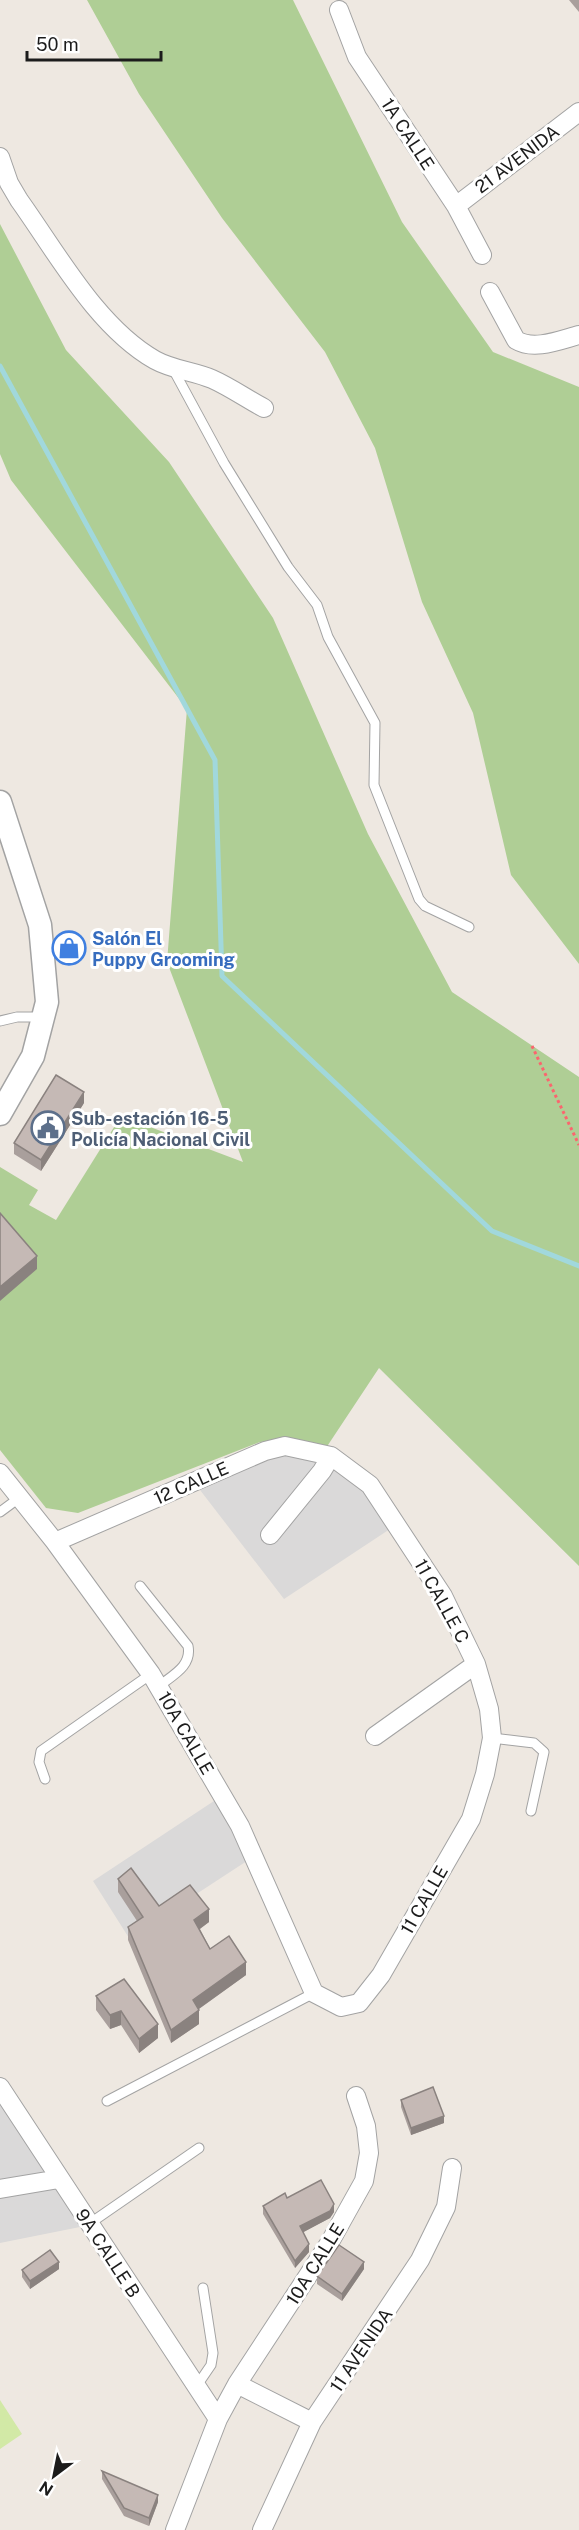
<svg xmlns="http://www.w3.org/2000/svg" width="579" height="2530" viewBox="0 0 579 2530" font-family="'Public Sans',sans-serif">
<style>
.residential{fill:#dad9d9}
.grass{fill:#d2e9a6}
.forest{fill:#afce95}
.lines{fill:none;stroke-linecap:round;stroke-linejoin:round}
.stream{stroke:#a1d8dc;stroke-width:5}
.service-casing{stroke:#a3a3a3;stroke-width:11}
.minor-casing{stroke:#a3a3a3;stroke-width:20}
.tertiary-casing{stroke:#a3a3a3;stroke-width:25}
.path{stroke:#fb656e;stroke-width:3;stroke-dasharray:3 3;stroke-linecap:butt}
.service{stroke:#fff;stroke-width:9}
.minor{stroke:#fff;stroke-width:18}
.tertiary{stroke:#fff;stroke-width:22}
.wall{fill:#a99f9c}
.shaded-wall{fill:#8a827f}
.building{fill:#c5b9b5;stroke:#8a827f;stroke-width:1.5}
.labels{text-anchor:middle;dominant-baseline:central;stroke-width:6;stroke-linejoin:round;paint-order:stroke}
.street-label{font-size:18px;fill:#1c1c1c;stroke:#fff}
.shop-label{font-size:18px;font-weight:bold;fill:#366cbe;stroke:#fff;text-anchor:start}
.service-label{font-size:18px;font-weight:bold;fill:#4e5e75;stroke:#fff;text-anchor:start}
</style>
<rect width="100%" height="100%" fill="#eee8e1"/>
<path class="residential" d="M292 1448 333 1463 370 1489 390 1529 284 1599 200 1490Z
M223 1795 253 1857 129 1938 93 1881Z
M0 2102 85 2226 0 2243Z"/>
<path class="grass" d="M0 2400 22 2434 0 2449Z"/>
<path class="forest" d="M87 0H293L402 222 493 352 579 387V964L511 875 473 713 422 602 375 448 325 352 222 218 139 94Z
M0 224 66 350 169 462 273 618 368 834 452 992 579 1077V1566L379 1368 326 1448 282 1440 260 1442 78 1513 46 1508 0 1450V1167L38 1190 29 1205 56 1220 121 1116 243 1162 167 962 187 709 11 480 0 454Z"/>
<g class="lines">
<path class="stream" d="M0 366 215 760 222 976 492 1231 579 1266"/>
<g class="service-casing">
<path id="service" d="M173 369 224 463 288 567 317 605 328 637 375 723 374 785 419 899 425 906 469 927
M0 1021 17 1017H43
M0 1512 19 1498
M140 1586 188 1646C192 1666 173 1675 159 1686
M492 1738 534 1743 544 1752 531 1811
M45 1779 39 1762 41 1751 151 1674
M107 2101 314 1993
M89 2224 199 2148
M196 2387 211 2365 213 2353 203 2288"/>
</g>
<g class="minor-casing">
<path id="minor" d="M339 10 357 57 456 206 482 255
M0 157 9 183 19 200C57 253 97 327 155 360 173 370 193 371 212 379 230 387 247 399 264 408
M456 206 579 112
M490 292 516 340C534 351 560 340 579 335
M0 1473 55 1542 151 1674 240 1826 314 1993 341 2007 359 2003 381 1975 471 1819 485 1774 492 1738 489 1709 476 1664 443 1596 370 1485 331 1456 285 1446 265 1451 55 1542
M270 1535 322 1471 331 1456
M375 1736 476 1664
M0 2087 218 2419
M0 2189 59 2179
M237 2384 312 2422
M175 2530 218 2419 237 2384 330 2242 364 2181 369 2153 366 2126 356 2096
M262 2530 312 2422 420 2260 446 2207 452 2168"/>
</g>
<g class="tertiary-casing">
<path id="tertiary" d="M0 802 40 925 47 1002 33 1056 0 1114"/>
</g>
<path class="path" d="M532 1046 579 1145"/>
<use href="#service" class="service"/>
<use href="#minor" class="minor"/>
<use href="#tertiary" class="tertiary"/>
</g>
<path class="wall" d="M569 0H579V12Z
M84 1103 41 1171 14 1154V1143Z
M118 1879 159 1906 209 1922 200 1929 210 1949 246 1975 199 2009V2024L171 2043 128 1940V1927L137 1921 118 1892Z
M124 1979 158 2038 139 2053 121 2025 110 2029 96 2010V1996Z
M401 2100 444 2123 411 2135 401 2107Z
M287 2198 334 2212 330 2218 303 2232 309 2252 295 2268 263 2214V2206Z
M59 2269 30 2289 22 2277V2270Z
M364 2269 342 2301 317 2284V2276Z
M102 2471 158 2502 149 2526 124 2516 102 2479Z"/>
<path class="shaded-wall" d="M84 1092V1103L41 1171V1160Z
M37 1256V1269L0 1301V1287Z
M209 1909V1922L194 1933V1920Z
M246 1962V1975L193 2013V2000Z
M199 2010V2024L171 2043V2030Z
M121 2011V2025L110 2029V2015Z
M158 2024V2038L139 2053V2039Z
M444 2116V2123L411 2135V2128Z
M334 2204V2212L330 2218 300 2234V2226Z
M309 2244V2252L295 2268V2261Z
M59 2262V2269L30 2289V2281Z
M364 2262V2269L342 2301V2294Z
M158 2495V2502L149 2526V2518Z"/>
<path class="building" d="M56 1075 84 1092 41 1160 14 1143Z
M0 1213 37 1256 0 1287Z
M131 1868 159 1906 190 1885 209 1909 194 1920 210 1949 229 1936 246 1962 193 2000 199 2010 171 2030 128 1927 143 1917 118 1879Z
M124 1979 158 2024 139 2039 121 2011 110 2015 96 1996Z
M433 2087 444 2116 411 2128 401 2100Z
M321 2180 334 2204 330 2211 300 2226 309 2244 295 2261 263 2206 285 2193 287 2198Z
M339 2245 364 2262 342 2294 317 2276Z
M50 2250 59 2262 30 2281 22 2270Z
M102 2471 158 2495 149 2518 124 2508Z"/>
<defs>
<g id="shop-ring" transform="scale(1.725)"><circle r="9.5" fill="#fff" stroke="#3f7fe0" stroke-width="1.5"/><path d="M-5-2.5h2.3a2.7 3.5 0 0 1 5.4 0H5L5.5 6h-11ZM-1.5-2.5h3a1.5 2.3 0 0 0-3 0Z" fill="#3f7fe0"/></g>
<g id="civic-ring" transform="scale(1.725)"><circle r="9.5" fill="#fff" stroke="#5c6f8a" stroke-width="1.5"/><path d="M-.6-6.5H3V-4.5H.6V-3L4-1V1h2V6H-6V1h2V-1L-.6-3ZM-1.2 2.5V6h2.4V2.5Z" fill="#5c6f8a"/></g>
</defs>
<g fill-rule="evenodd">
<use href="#shop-ring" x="69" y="948"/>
<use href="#civic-ring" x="48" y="1128"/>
</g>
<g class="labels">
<g class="street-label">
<text transform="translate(408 134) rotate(57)">1A CALLE</text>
<text transform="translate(517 159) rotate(-37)">21 AVENIDA</text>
<text transform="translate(191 1483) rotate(-24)">12 CALLE</text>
<text transform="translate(442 1601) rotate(61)">11 CALLE C</text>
<text transform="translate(186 1733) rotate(60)">10A CALLE</text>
<text transform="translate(424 1900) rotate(-60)">11 CALLE</text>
<text transform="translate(108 2253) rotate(57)">9A CALLE B</text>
<text transform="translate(315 2264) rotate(-58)">10A CALLE</text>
<text transform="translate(361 2350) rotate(-56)">11 AVENIDA</text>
</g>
<g class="shop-label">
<text x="92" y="938">Salón El<tspan x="92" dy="21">Puppy Grooming</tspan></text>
</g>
<g class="service-label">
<text x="71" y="1118">Sub-estación 16-5<tspan x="71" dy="21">Policía Nacional Civil</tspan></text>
</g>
</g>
<g transform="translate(54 2476) rotate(212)" stroke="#ffffff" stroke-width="4.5" paint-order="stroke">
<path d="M0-4.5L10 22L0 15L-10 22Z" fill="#1c1c1c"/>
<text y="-9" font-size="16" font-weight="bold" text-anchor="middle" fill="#1c1c1c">N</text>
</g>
<path d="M27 51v9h134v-9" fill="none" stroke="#1c1c1c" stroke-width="3"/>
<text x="36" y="51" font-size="18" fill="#1c1c1c" stroke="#ffffff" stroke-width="4.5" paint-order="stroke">50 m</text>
</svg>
